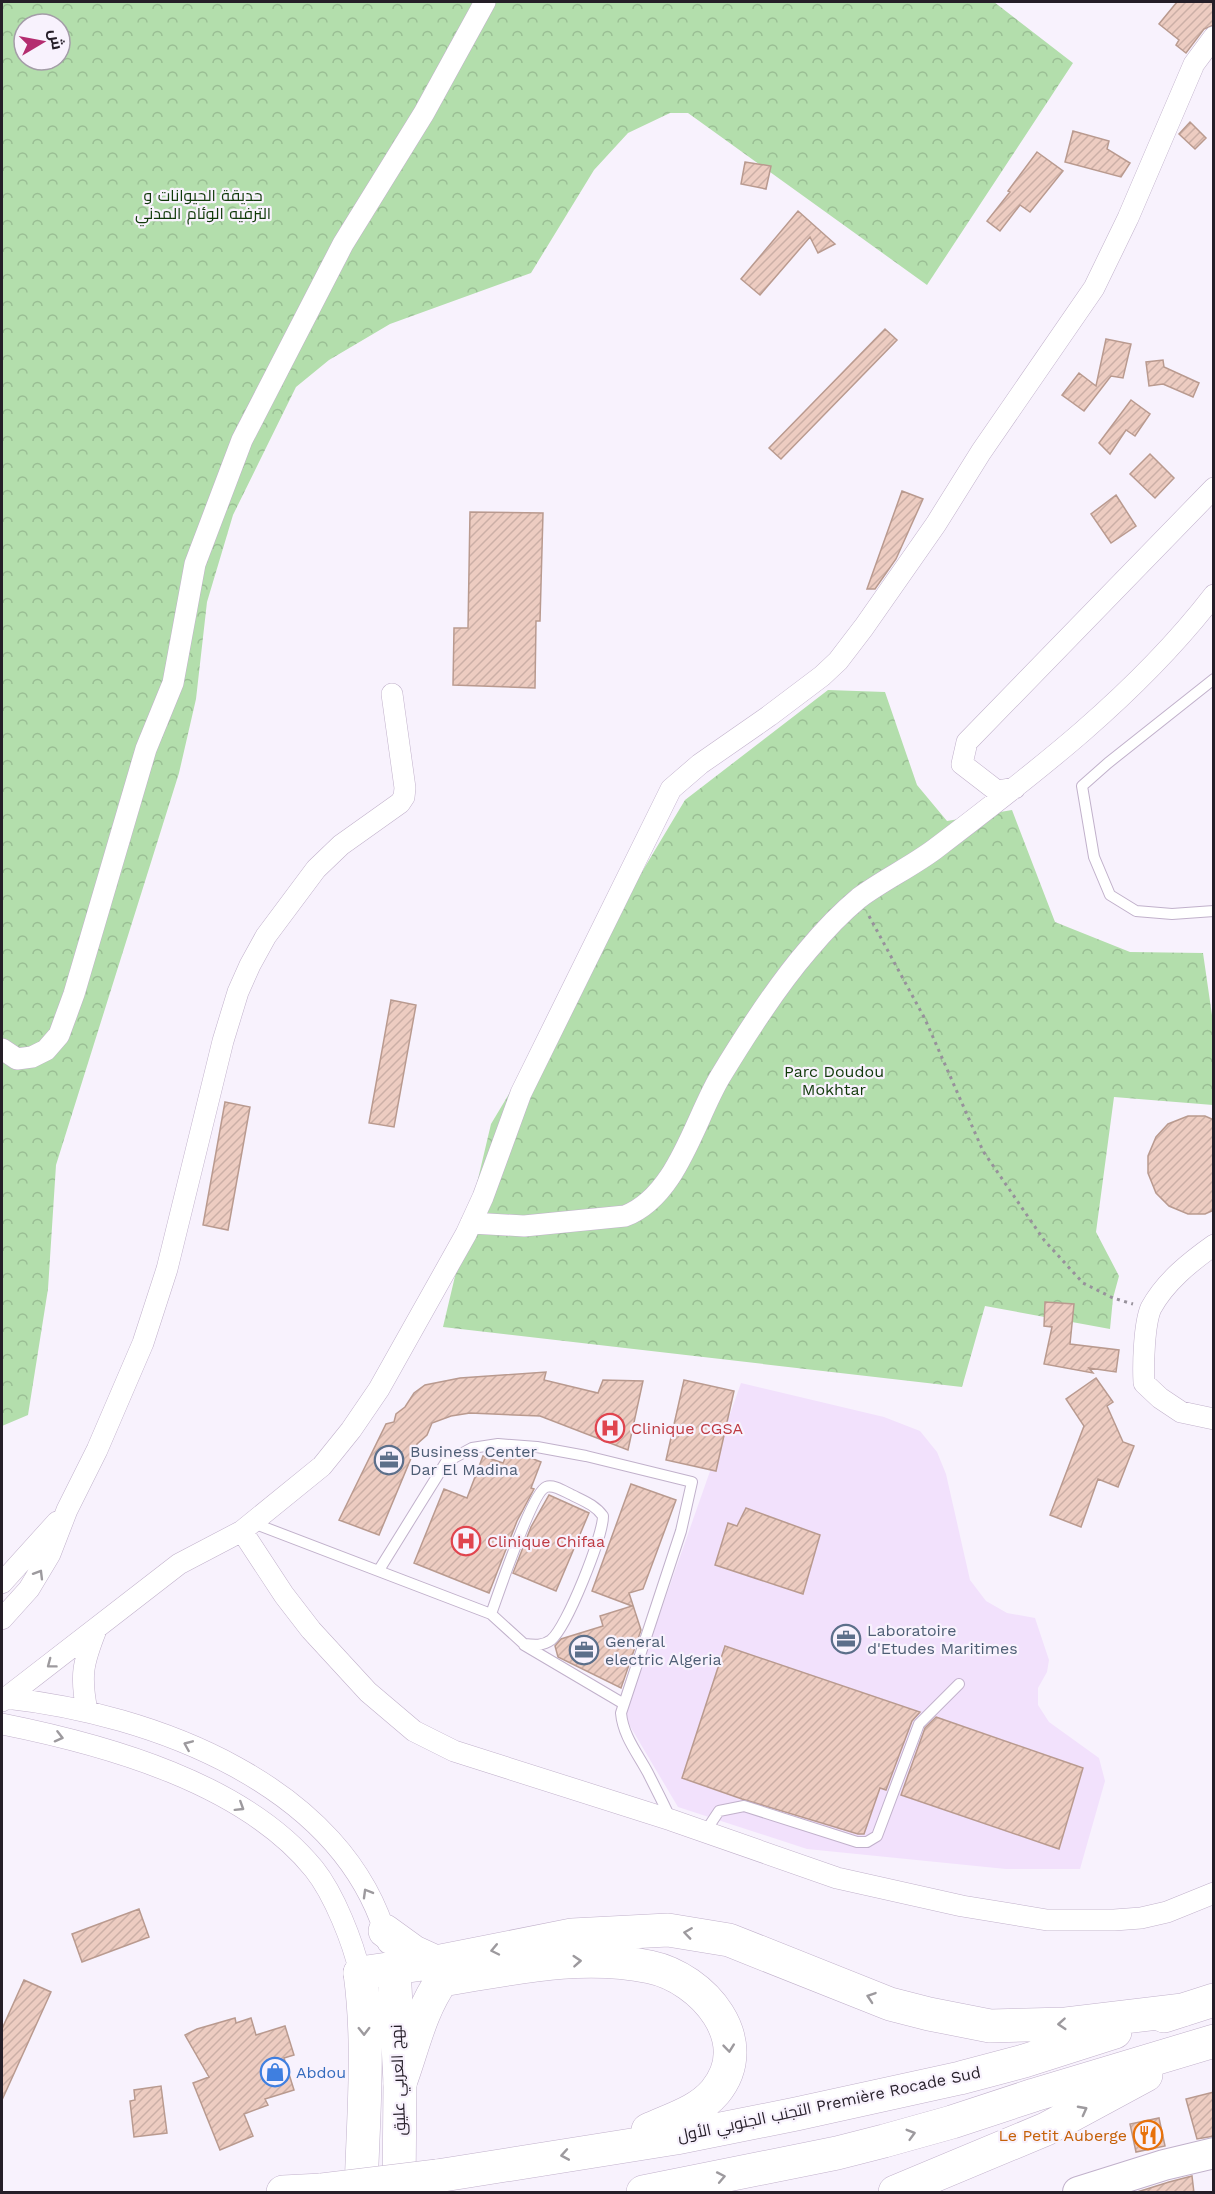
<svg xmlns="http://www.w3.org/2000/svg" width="1215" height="2194" viewBox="0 0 1215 2194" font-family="'Work Sans',Cairo,sans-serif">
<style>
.built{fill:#f2e1fc}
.park{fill:url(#park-crowns);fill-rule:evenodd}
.building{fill:url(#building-hatch);stroke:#b99a8f;stroke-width:1.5}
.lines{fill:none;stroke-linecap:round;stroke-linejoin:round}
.lane-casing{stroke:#c1b1cb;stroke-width:12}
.street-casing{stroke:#c1b1cb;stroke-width:22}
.secondary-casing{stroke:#c1b1cb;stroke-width:32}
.primary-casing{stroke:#c1b1cb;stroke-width:34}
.highway-casing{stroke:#c1b1cb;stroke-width:34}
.path{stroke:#97919b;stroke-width:3;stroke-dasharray:3 4.5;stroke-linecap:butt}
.lane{stroke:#fff;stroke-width:10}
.street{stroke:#fff;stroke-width:21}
.secondary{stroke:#fff;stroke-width:30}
.primary{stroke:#fff;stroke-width:33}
.highway{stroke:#fff;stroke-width:33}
.highway-bridge-casing{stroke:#c1b1cb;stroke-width:34;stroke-linecap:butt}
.highway-bridge{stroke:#fff;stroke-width:33}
.oneway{stroke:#9d9a9e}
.labels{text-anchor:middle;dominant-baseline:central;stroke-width:4.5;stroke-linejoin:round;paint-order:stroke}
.park-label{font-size:16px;fill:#103909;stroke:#f8f2fd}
.health-label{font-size:16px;fill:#be3a42;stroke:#f8f2fd;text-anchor:start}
.service-label{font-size:16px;fill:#4e5e75;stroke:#f8f2fd;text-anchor:start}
.shop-label{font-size:16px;fill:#366cbe;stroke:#f8f2fd;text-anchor:start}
.street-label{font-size:16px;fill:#251e28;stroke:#f8f2fd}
.food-label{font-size:16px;fill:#c56008;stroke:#f8f2fd;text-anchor:end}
</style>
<defs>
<pattern id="park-crowns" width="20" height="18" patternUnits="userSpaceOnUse" patternTransform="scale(1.5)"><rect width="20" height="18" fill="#b3deac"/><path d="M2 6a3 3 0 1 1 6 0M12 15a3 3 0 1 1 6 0" fill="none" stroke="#9abe94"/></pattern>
<pattern id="building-hatch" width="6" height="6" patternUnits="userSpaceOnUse" patternTransform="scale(1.5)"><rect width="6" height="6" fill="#edccc1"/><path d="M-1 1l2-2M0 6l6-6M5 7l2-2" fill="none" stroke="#cbafa6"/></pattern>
</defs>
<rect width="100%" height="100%" fill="#f8f2fd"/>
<path class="built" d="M741 1383 884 1417 920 1431 937 1452 946 1474 970 1580 986 1601 1007 1613 1035 1618 1049 1660 1047 1672 1038 1688V1705L1049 1722 1099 1758 1105 1781 1080 1869H1006L807 1849 678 1807 624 1716Z"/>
<path class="park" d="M2 2H994L1073 63 927 285 688 113H670L628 133 594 170 531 273 390 324 329 360 296 387 233 515 207 602 196 699 179 773 56 1165 48 1289 28 1415 2 1426ZM24 24H60V60H24Z
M828 690 885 692 917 785 947 821 1012 810 1055 922 1130 952 1203 953 1214 1029 1213 1105 1114 1097 1096 1232 1119 1276 1113 1298 1110 1329 985 1306 962 1387 443 1327 491 1124 685 800Z"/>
<path class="building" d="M1177 2H1214V25L1204 29 1186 53 1176 45 1179 40 1159 24Z
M1190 122 1206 138 1195 149 1179 134Z
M1073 131 1109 141 1107 149 1130 163 1121 177 1065 162Z
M1037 152 1063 171 1030 212 1020 205 1000 231 987 221 1010 192 1008 191Z
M745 162 771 166 766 189 741 184Z
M798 211 835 244 818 253 810 237 760 295 741 279Z
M885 329 897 340 781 459 769 448Z
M1106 339 1131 344 1123 378 1111 376 1084 411 1062 395 1079 373 1096 386Z
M1163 360 1164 367 1199 383 1193 397 1163 384 1149 386 1146 362Z
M1131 400 1150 414 1135 436 1126 430 1110 454 1099 443Z
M1150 454 1174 478 1155 498 1130 474Z
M902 491 923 499 896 559 875 589H867Z
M1116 495 1136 526 1111 543 1091 514Z
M470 512 543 513 540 621H536L535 688 453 685 454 628H468Z
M391 1000 416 1005 394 1127 369 1123Z
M225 1102 250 1107 228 1230 203 1225Z
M1188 1116H1205L1214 1120V1210L1205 1214H1188L1169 1206 1156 1193 1148 1173V1156L1156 1137 1168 1124Z
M1045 1302 1074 1304 1070 1344 1119 1350 1116 1372 1089 1368 1093 1373 1044 1364 1052 1327 1044 1326Z
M546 1372 544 1380 598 1393 603 1380 643 1381 628 1450 540 1416 470 1413 451 1416 432 1423 427 1435 417 1444 379 1535 339 1520 386 1424 394 1422 396 1414 405 1407 414 1393 425 1385 460 1378Z
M1096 1378 1113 1402 1107 1406 1123 1442 1134 1446 1118 1487 1098 1479 1081 1527 1050 1515 1084 1426 1066 1399Z
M684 1380 734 1391 716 1471 666 1460Z
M508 1452 518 1453 541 1462 531 1488 534 1489 517 1521 489 1593 414 1563 444 1489 467 1498 483 1456 503 1463Z
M631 1484 676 1500 643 1589 629 1593 641 1630 621 1688 558 1657 555 1646 561 1639 603 1626 600 1616 632 1606 592 1591Z
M549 1495 589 1513 556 1591 513 1573 531 1527Z
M746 1508 820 1535 803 1594 715 1565 728 1523 737 1526Z
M725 1646 920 1712 912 1721 886 1790 880 1788 864 1834H858L742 1799 682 1778Z
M936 1717 1083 1768 1059 1849 901 1795 925 1728Z
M139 1909 149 1937 82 1962 72 1934Z
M24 1980 51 1992 2 2100V2029Z
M235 2018 236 2023 251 2018 256 2035 285 2026 294 2055 284 2058 294 2090 265 2099 268 2105 244 2114 253 2136 220 2150 193 2083 209 2077 185 2035 197 2029Z
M161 2086 167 2133 134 2137 130 2101 135 2100 134 2090Z
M1214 2092V2136L1197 2139 1186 2099Z
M1159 2118 1165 2146 1136 2152 1130 2124Z
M1192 2176 1194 2193H1134L1169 2182Z"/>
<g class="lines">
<g class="lane-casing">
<path id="lane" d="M1214 679 1108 763 1082 786 1094 857 1110 895 1136 911 1172 914 1214 911
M253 1523 491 1614 524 1644C534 1645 543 1646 551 1640 567 1627 603 1536 603 1516 595 1505 584 1501 572 1495 565 1492 554 1484 546 1487 532 1492 498 1595 491 1614
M379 1570 446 1462 472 1448 498 1444 537 1447 586 1456 692 1482 681 1531 621 1713C623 1736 638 1754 648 1773 656 1789 664 1804 671 1820
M524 1645 624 1704
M705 1832 719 1811 744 1806 857 1842H867L877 1836 919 1724 959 1684"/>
</g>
<g class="street-casing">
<path id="street" d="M1015 788 997 791 962 764 967 742 1214 488
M2 1049 17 1059 32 1057 46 1050 59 1035 74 994 146 749 173 683 195 564 242 440 343 244 424 113 485 2
M471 1223 524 1226 625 1216C677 1196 694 1121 720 1077 746 1034 776 987 808 950 823 932 841 913 859 898 883 880 911 867 935 849 1035 773 1137 695 1214 595
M1214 1245C1190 1262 1165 1282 1151 1308 1144 1324 1143 1365 1144 1383L1160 1398 1181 1412 1214 1419
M242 1531 284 1595 311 1630 368 1692 414 1731 454 1751 671 1820 837 1878 962 1906 1047 1920H1114L1141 1918 1167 1912 1214 1893
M2 1583 57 1522
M2 1619 29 1589 50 1554 67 1510 97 1450 143 1343 167 1269 223 1041 238 992 250 965 266 936 316 869 341 845 400 803 404 797 405 788 392 694
M6 1698 179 1564 242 1531 322 1466 351 1430 379 1389 466 1234 483 1197 521 1093 671 789 700 764 769 716 822 676 838 661 864 627 936 524 981 452 1094 288 1128 218 1194 64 1214 37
M2 1701 6 1698C152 1714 345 1784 388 1943
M87 1711C80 1675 83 1663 96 1630
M2 1724C107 1745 244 1783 314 1869 334 1894 353 1942 360 1973"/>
</g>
<g class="secondary-casing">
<path id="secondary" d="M1078 2192 1164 2165 1214 2153"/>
</g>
<g class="primary-casing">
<path id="primary" d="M394 1967 400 2083 399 2192
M360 1973C370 2045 363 2120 361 2192"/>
</g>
<g class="highway-casing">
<path id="highway" d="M385 1931 414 1952 436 1962
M360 1973 436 1962 572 1935 668 1930 729 1940 890 2004 929 2014 990 2026 1066 2024 1183 2010
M1164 2016 1214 2000
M400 2083C413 2048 420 2011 442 1980 511 1969 581 1952 650 1967 703 1978 757 2041 715 2092 698 2112 672 2119 648 2130
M437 2176 676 2138 796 2114 960 2078 1024 2061 1115 2032
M283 2192 322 2190
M643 2192 837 2153 884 2141 952 2122 1034 2095 1214 2041
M895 2192 1046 2129 1146 2075"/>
</g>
<path class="path" d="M869 916 925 1019 983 1151 1044 1240 1083 1283 1113 1298 1133 1304"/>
<use href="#lane" class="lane"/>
<use href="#street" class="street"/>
<use href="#secondary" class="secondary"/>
<use href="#primary" class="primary"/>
<use href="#highway" class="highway"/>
<g class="highway-bridge-casing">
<path id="highway-bridge" d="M322 2190 437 2176"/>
</g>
<use href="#highway-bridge" class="highway-bridge"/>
</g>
<defs><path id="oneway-chevron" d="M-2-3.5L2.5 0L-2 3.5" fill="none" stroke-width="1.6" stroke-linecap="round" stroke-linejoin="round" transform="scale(1.5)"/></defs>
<g class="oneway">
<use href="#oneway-chevron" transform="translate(39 1574) rotate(-59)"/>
<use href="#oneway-chevron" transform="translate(51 1664) rotate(143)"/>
<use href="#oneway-chevron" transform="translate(59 1737) rotate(14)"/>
<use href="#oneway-chevron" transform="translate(188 1745) rotate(-157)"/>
<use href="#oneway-chevron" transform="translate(240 1807) rotate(32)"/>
<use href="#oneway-chevron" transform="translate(367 1893) rotate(-120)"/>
<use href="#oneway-chevron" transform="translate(688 1933) rotate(-172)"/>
<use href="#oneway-chevron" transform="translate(495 1950) rotate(168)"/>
<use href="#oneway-chevron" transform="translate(577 1961) rotate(-4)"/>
<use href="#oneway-chevron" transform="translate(871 1997) rotate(-161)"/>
<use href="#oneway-chevron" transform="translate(1062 2024) rotate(176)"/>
<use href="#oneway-chevron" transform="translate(364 2031) rotate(89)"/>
<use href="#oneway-chevron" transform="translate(729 2048) rotate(84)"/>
<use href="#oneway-chevron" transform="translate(1083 2110) rotate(-28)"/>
<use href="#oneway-chevron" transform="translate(911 2134) rotate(-16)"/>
<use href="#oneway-chevron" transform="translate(565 2155) rotate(170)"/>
<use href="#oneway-chevron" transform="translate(721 2177) rotate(-11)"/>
</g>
<defs>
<g id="hospital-ring" transform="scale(1.5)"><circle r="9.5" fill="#f8f2fd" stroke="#e0444e" stroke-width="1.5"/><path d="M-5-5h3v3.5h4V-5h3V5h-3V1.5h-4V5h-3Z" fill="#e0444e"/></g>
<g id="office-ring" transform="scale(1.5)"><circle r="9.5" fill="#f8f2fd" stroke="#5c6f8a" stroke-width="1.5"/><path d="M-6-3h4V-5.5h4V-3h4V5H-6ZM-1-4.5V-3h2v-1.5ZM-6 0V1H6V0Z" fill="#5c6f8a"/></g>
<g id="shop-ring" transform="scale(1.5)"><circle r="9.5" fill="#f8f2fd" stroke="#3f7fe0" stroke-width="1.5"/><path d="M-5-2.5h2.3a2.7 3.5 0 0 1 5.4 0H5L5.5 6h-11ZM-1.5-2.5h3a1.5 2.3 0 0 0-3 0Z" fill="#3f7fe0"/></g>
<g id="restaurant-ring" transform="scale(1.5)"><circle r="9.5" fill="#f8f2fd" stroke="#e8710a" stroke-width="1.5"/><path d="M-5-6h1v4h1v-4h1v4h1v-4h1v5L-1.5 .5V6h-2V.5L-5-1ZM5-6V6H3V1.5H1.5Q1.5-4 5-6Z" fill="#e8710a"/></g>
</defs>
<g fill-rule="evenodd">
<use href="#hospital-ring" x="610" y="1428"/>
<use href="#office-ring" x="389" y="1460"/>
<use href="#hospital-ring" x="466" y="1541"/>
<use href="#office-ring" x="846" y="1639"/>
<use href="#office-ring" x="584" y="1650"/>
<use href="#shop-ring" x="275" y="2072"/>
<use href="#restaurant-ring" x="1148" y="2135"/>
</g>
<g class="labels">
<g class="park-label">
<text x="203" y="195">حديقة الحيوانات و<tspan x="203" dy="18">الترفيه الوئام المدني</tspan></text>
<text x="834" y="1071">Parc Doudou<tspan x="834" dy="18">Mokhtar</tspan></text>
</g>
<g class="health-label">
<text x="631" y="1428">Clinique CGSA</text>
<text x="487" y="1541">Clinique Chifaa</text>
</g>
<g class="service-label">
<text x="410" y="1451">Business Center<tspan x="410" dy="18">Dar El Madina</tspan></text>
<text x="867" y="1630">Laboratoire<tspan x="867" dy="18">d'Etudes Maritimes</tspan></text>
<text x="605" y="1641">General<tspan x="605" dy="18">electric Algeria</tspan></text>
</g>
<g class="shop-label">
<text x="296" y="2072">Abdou</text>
</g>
<g class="street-label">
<text transform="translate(398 2080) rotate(-92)">نهج العربي عليق</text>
<text transform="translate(829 2104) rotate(-12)">التجنب الجنوبي الأول Première Rocade Sud</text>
</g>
<g class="food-label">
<text x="1127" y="2135">Le Petit Auberge</text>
</g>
</g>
<rect width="1215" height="2194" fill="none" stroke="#251e28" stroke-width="6"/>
<g transform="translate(42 42) rotate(80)"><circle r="28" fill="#f8f2fd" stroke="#a49da8" stroke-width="1.5"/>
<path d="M0-4.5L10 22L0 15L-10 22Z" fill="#b42d70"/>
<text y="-9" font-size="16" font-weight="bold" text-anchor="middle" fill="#251e28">ش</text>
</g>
</svg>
